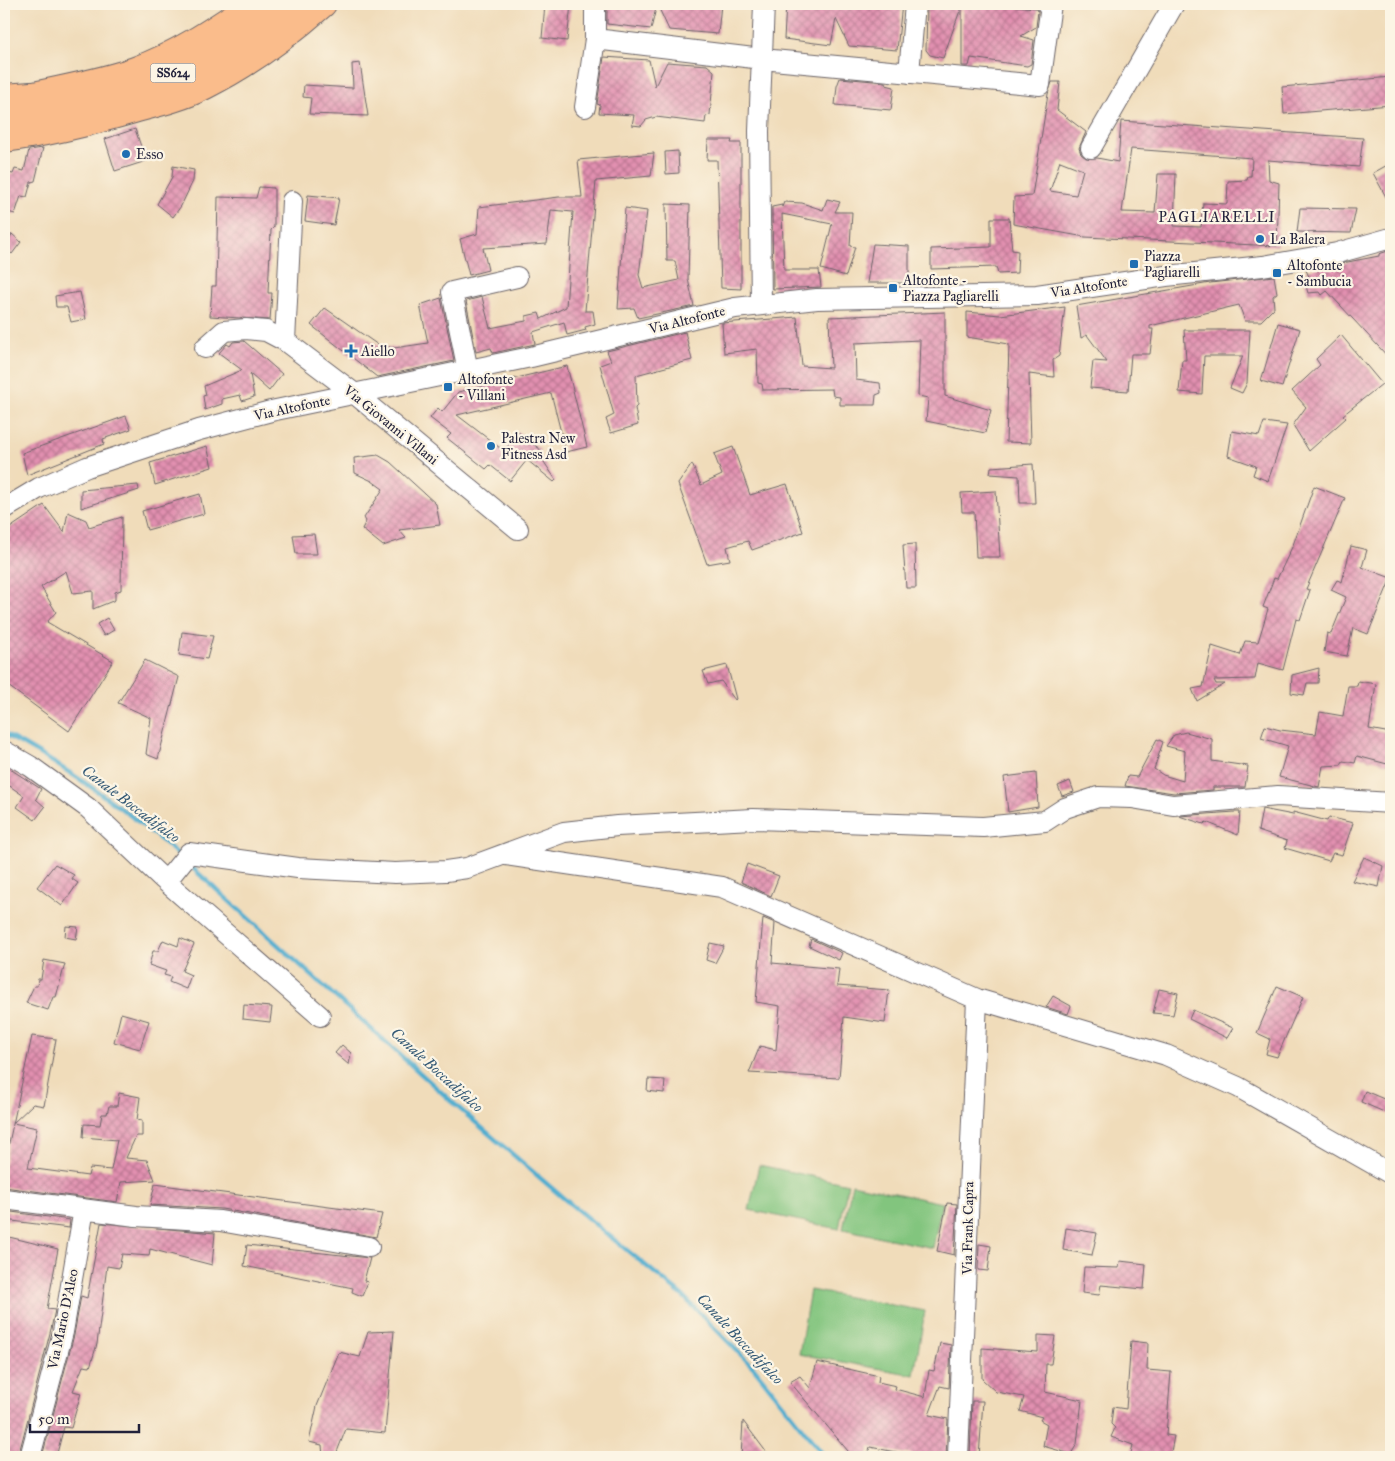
<svg xmlns="http://www.w3.org/2000/svg" width="1395" height="1461" viewBox="0 0 1395 1461" font-family="'IM FELL Great Primer',serif">
<style>
.green{fill:#82c57e;stroke:#52745c}
.lines{fill:none;stroke-linecap:round;stroke-linejoin:round}
.stream{stroke:#51adcf;stroke-width:4.5}
.building{fill:url(#building-cross-hatch);fill-rule:evenodd}
.minor-casing{stroke:#6a6367;stroke-width:22}
.major-casing{stroke:#6a6367;stroke-width:28}
.minor{stroke:#fff;stroke-width:20}
.major{stroke:#fabc8b;stroke-width:26}
.poi-dot{fill:#1f6fb2;stroke:#fcf5e5;stroke-width:2}
.labels{text-anchor:middle;dominant-baseline:central;stroke-width:4.5;stroke-linejoin:round;paint-order:stroke}
.shield{fill:#fcf5e5;stroke:#63616e;stroke-width:1}
.shield-label{font-size:12px;font-weight:bold;fill:#22223b}
.poi-label{font-size:14px;fill:#22223b;stroke:#fcf5e5;text-anchor:start}
.street-label{font-size:14px;fill:#22223b;stroke:#fcf5e5}
.neighbourhood-label{font-size:15px;letter-spacing:1px;fill:#22223b;stroke:#fcf5e5}
.water-label{font-size:15px;font-style:italic;fill:#355a76;stroke:#fcf5e5}
</style>
<defs>
<pattern id="building-cross-hatch" width="8" height="8" patternUnits="userSpaceOnUse" patternTransform="scale(1.25)"><rect width="8" height="8" fill="#e290b0"/><path d="M0 0l8 8M0 8l8-8" fill="none" stroke="#b77590"/></pattern>
</defs>
<rect width="100%" height="100%" fill="#fcf5e5"/>
<filter id="ink" filterUnits="userSpaceOnUse"><feTurbulence type="fractalNoise" baseFrequency=".02" numOctaves="2"/><feDisplacementMap in="SourceGraphic" scale="10" xChannelSelector="R" yChannelSelector="G"/><feConvolveMatrix kernelMatrix="1 2 1 2 8 2 1 2 1" color-interpolation-filters="sRGB"/></filter>
<filter id="wash" filterUnits="userSpaceOnUse"><feTurbulence type="fractalNoise" baseFrequency=".0096" numOctaves="4" result="noise"/><feDisplacementMap in="SourceGraphic" scale="20" xChannelSelector="R" yChannelSelector="G"/><feGaussianBlur stdDeviation="1.12" result="paint"/><feColorMatrix in="noise" values="0 0 0 0 0 0 0 0 0 0 0 0 0 0 0 0 0 1.4 0 .05"/><feComposite in="paint" operator="in"/></filter>
<g filter="url(#wash)">
<rect width="100%" height="100%" fill="#f0dcba"/>
<path class="green" d="M759 1165 848 1184 839 1229 749 1210Z
M852 1184 942 1203 933 1248 843 1229Z
M810 1290 925 1311 914 1375 799 1354Z"/>
<g class="lines">
<path class="stream" d="M4 734C66 767 126 809 180 856
M187 863 460 1109 568 1202 683 1296 754 1368 825 1457"/>
</g>
<g id="blocks">
<path class="building" d="M545 4H571L567 41 542 38Z
M607 4H721L718 34 669 30 657 4 651 29 607 24Z
M786 4H902L897 50 849 46 836 19 831 45 784 39Z
M927 4H993L1036 8 1038 11 1036 27 1021 36 1034 40 1031 64 1027 66 971 58 969 66H962V5L943 58 930 55 926 50Z
M604 57 649 60 655 86 667 62 707 65 714 71 710 115 706 116 705 123 656 117 646 120 641 126 632 125 634 115 599 113 600 105 597 104Z
M360 63 368 116 309 114 311 98 303 97 304 85 353 88 352 64Z
M1391 77V105L1284 114 1282 87Z
M840 78 885 82 886 85 894 87 891 110 835 105 837 86Z
M1052 82H1060L1057 110 1086 132 1079 148 1081 154 1086 158H1097L1118 162 1121 121 1363 138 1359 167 1268 160 1269 180 1279 183 1277 246 1085 237 1013 224 1014 197 1032 196 1048 94ZM1131 149 1252 158 1251 176H1248L1247 180 1228 181 1227 204 1203 203 1201 227 1174 226 1176 174H1158L1155 213 1122 212ZM1060 161 1083 170 1076 195 1050 191Z
M135 129 146 161 115 171 105 139Z
M708 140H732L731 143H741V289L721 288 717 160H707Z
M43 148 35 181 31 182 27 197 21 196 15 214 4 211V172L13 174 15 169 24 171 29 150Z
M678 151 679 173 666 174 665 152Z
M654 153 651 176 596 181 585 311H593L595 324 585 327 586 330 567 335 564 322 533 332 535 344 493 353 491 348 476 352 466 301 482 297 490 328 526 321V316L539 313 541 319 566 307 573 212 551 210 547 244 483 248 488 270 469 275 460 239 477 234 479 207 559 197H582L578 160Z
M1391 163V206L1373 173Z
M173 166 194 170 193 181 181 206 173 217 157 204 172 177Z
M259 187 274 188V227L271 230 268 293H272L270 320 210 316 212 286H216L218 197 256 198Z
M308 195 339 198 334 225 305 221Z
M827 199 840 202 835 212H852L850 246 855 247 846 276 821 269 832 224 782 214 784 270H819L821 287 773 289 772 207 782 205V207L784 202 802 203 823 210Z
M666 204 690 205 688 279 694 306 638 318 634 308 618 309 625 208 647 211 639 275 643 288 679 280 675 261H667Z
M1300 208 1356 209 1351 233 1297 232Z
M991 218H1009L1012 250 1018 251 1017 273 998 274 996 267 931 269V249L991 247Z
M12 234 21 242 12 254 4 247Z
M873 244 909 246V283H867Z
M1391 250V360L1327 291 1322 295 1320 292 1308 293 1305 282 1310 279 1306 270 1379 256V254Z
M1274 276 1277 293 1273 296 1274 308 1261 321H1245L1239 305 1150 326V329H1153L1150 354H1131L1128 391 1090 388 1093 361 1107 362 1087 335 1081 338 1076 306 1210 283Z
M80 292 86 319 71 322 67 307H56L55 296Z
M441 298 454 361 377 377 311 325 325 308 378 345 394 348 428 343 420 305Z
M1065 307 1059 356 1053 360 1054 377 1029 374 1031 443 1006 442 1009 344 967 337V312L1000 315Z
M945 312V396L991 410 985 433 926 421 928 398 918 396 920 340 855 343 856 380 880 383 881 393 876 395 875 405H840V397L833 396 832 389 763 390 762 384 758 383 757 349 724 353 722 323 797 317 802 366 831 368 829 317Z
M1278 323 1300 329 1282 387 1261 381Z
M1184 330H1250L1247 383 1242 393 1230 388 1243 356H1204L1202 394 1179 392 1182 360H1186Z
M685 332 692 360 636 375 637 406 635 408 638 425 611 433 606 419 614 415 600 365 611 361 607 351Z
M1341 335 1382 384 1343 415 1346 418 1309 451 1293 425 1306 407 1292 391 1320 365 1316 359Z
M244 341 282 374 269 391 250 374 254 397 242 401 240 395 222 399V404L205 410 203 396 206 395 204 386 242 370 219 353 227 344 230 346 233 342Z
M567 366 587 447 566 452 551 393 457 415 504 451 518 432 541 450 538 453 556 480 554 482 527 460 510 481 490 465 486 469 447 438 451 434 430 418 438 408 442 412 458 392Z
M126 416 131 429 103 439 104 444 27 475 22 453Z
M1264 422 1287 425 1268 481 1253 475 1256 466 1228 456 1232 431 1259 436Z
M207 446 212 467 155 485 150 463Z
M733 447 750 495 787 484 803 532 752 550 748 541 727 547 730 560 707 564 678 484 692 464 701 485 722 475 714 454Z
M378 455 390 462 436 504 440 525 399 530 406 538 383 546 362 529 366 521 364 518 383 489 372 481 355 473 354 458Z
M1033 464 1035 503H1020L1019 476 990 474 991 467Z
M138 485 139 490 81 508V490Z
M1314 486 1345 498 1306 589 1310 590 1300 620 1296 619 1283 670 1258 663 1255 679 1214 680 1216 684H1225L1197 701 1192 689 1203 687 1212 646 1240 655 1245 641 1258 642 1268 609 1263 607 1274 578 1277 579 1293 545Z
M996 491 1000 557H976L974 512H962L961 493Z
M200 494 204 514 147 530 142 511Z
M44 505 64 532 68 512 86 520 89 527 122 517 121 590 115 592V600L93 609V591L73 593 66 571 41 587 56 612 47 622 113 661 69 731 4 683V532Z
M314 534 317 554H296L293 535Z
M915 544 916 588H906L903 545Z
M1351 546 1367 550 1362 567 1391 578 1368 634 1353 628 1347 656 1324 652 1327 633 1331 634 1346 597 1331 590 1337 580 1342 582Z
M107 618 114 630 104 636 97 624Z
M182 632 213 636 207 659 179 655Z
M145 660 179 677 158 759 146 754 151 718 118 703Z
M727 665 736 699 735 700 721 681 708 684 703 671Z
M1319 668 1318 683H1307L1304 695 1291 693 1292 675Z
M1358 681 1376 684 1369 729 1391 733V765L1357 756 1355 763 1343 761 1341 765 1323 766 1319 787 1279 777 1288 746 1261 738 1265 726 1280 730 1316 734 1320 712 1343 716 1348 686H1357Z
M1186 732 1212 739V761L1248 766 1245 787H1213V790L1174 793 1125 786 1128 776 1137 777 1157 739 1163 742 1154 769 1163 775 1183 781 1185 751 1166 746 1174 735Z
M4 765 41 789 36 799 45 807 35 820 17 807 24 796 4 782Z
M1036 773 1038 807 1008 812 1004 777Z
M1070 781 1074 792 1062 796 1058 786Z
M1262 809 1293 815V812L1327 821 1329 817 1353 823 1342 855 1333 853 1329 861 1285 848 1287 841 1258 831Z
M1235 812H1240L1238 835 1206 822 1204 824 1179 816Z
M1364 857 1383 866 1379 887 1352 881Z
M55 864 74 875 72 879 78 883 62 906 37 887Z
M747 864 779 876 771 896 741 882Z
M763 918 775 923 772 963 839 969 837 986 889 990 885 1023 844 1017 839 1078 749 1073 760 1046 776 1050 780 1006 756 1002Z
M66 926 78 927 76 939 65 937Z
M180 938 194 944 182 971 191 975 186 989 169 982 171 977 164 975 166 971 149 965 153 951H158L163 940 178 946Z
M811 939 842 953 839 960 809 946Z
M710 943 724 946 715 963 706 960Z
M44 960 65 964 56 997H53L48 1010 26 1003 34 986H37L38 979H41Z
M1277 986 1303 997 1277 1057 1266 1054 1270 1039 1257 1033Z
M1159 989 1178 993 1173 1015 1153 1013Z
M1053 996 1071 1006 1068 1014 1046 1007Z
M244 1005 272 1007 270 1022 243 1019Z
M1193 1010 1233 1028 1227 1038 1189 1019Z
M121 1013 149 1021 140 1049 114 1042Z
M32 1036 56 1039 44 1106 33 1104 13 1123 37 1128 28 1168 88 1176 90 1168 111 1170 117 1140 83 1137 84 1124 100 1125 102 1114H107L109 1106H117L119 1093 140 1097 137 1120 142 1121V1136H136L126 1158 147 1160 155 1180 121 1182 117 1202 4 1187V1166Z
M342 1045 351 1053 349 1065 335 1053Z
M648 1079 665 1080 664 1093 647 1091Z
M1365 1091 1391 1102V1115L1361 1102Z
M155 1184 382 1214 376 1237 222 1209 150 1205Z
M947 1203 957 1204 954 1255 937 1251Z
M4 1211 70 1220 69 1228 4 1220Z
M101 1223 215 1233 212 1265 150 1249 149 1256 122 1254 119 1268 107 1266 97 1344 90 1367 83 1366 73 1391 81 1393 71 1428 64 1427 56 1457H42L74 1335 81 1296 87 1298Z
M1066 1228 1097 1233 1092 1255 1063 1250Z
M5 1236 58 1249 47 1309 55 1310 51 1329 18 1457H4V1389L8 1371 4 1370Z
M979 1244 991 1246 988 1271 978 1270Z
M247 1245 370 1258 364 1281 368 1282 362 1296 352 1292 353 1288 244 1266Z
M1120 1261 1146 1264 1144 1289 1101 1285 1099 1295 1082 1293 1084 1267 1119 1268Z
M394 1331 385 1433 346 1429 335 1457H323L322 1445 309 1442 317 1406 339 1352 360 1357 368 1332Z
M1038 1335 1055 1336 1051 1364H1046L1045 1392 1082 1400 1077 1444 1071 1454 1043 1446 1047 1424 1040 1420 1042 1417 1020 1411 1024 1397 996 1392 982 1379V1348L1038 1352Z
M1131 1341 1148 1343 1147 1370 1171 1372 1166 1435 1174 1436 1170 1457H1130L1133 1445 1111 1437 1115 1428 1111 1424 1113 1407 1126 1409Z
M940 1343 951 1345 949 1388 940 1386 929 1415 948 1419 946 1457H921L870 1447 867 1457H853L790 1382 800 1376 810 1388 817 1362 879 1376 878 1382 896 1386 895 1389 925 1397 929 1370 934 1371Z
M972 1401H983L979 1457H970Z
M743 1421 770 1457H741Z"/>
</g>
</g>
<g filter="url(#ink)">
<use href="#blocks" fill-opacity="0" stroke="#6a6367" stroke-width="1"/>
<g class="lines">
<g class="minor-casing">
<path id="minor" d="M595 39 762 59 1040 85 1051 4H1047
M909 73 915 4
M585 107 595 39V4
M1091 148 1174 4
M761 304 759 131 764 4
M285 341 292 201
M205 348 224 331 246 329 266 331 285 341 355 394 518 529
M468 371 452 292 517 277
M4 509 39 488 87 467 199 430 271 411 531 357 735 308 817 299 1037 295 1166 276 1263 266 1337 253 1391 238
M4 751 30 766 88 808 163 879 172 874 189 853 298 868 395 873 446 871 467 868 564 832 617 826 753 819 983 827 1045 821 1065 808 1098 797 1132 798 1173 805 1278 796 1391 803
M506 855 722 887 977 999 1166 1055 1238 1087 1391 1174
M163 879 320 1016
M4 1199 136 1216 220 1221 369 1247
M30 1457 63 1332 84 1209
M958 1457 977 999"/>
</g>
<g class="major-casing">
<path id="major" d="M30 96C64 88 101 82 135 70 177 55 215 29 252 4
M4 97 45 94
M4 121C104 104 208 70 287 4
M4 139C50 133 93 122 137 109 160 103 184 97 205 86 249 64 287 36 323 4"/>
</g>
<use href="#minor" class="minor"/>
<use href="#major" class="major"/>
</g>
</g>
<g class="poi-dot">
<circle cx="126" cy="154" r="5"/>
<circle cx="1260" cy="239" r="5"/>
<rect x="1129" y="259" width="10" height="10" rx="2.5"/>
<rect x="1272" y="268" width="10" height="10" rx="2.5"/>
<rect x="888" y="283" width="10" height="10" rx="2.5"/>
<path d="M348.5 343.5h5v5h5v5h-5v5h-5v-5h-5v-5h5z"/>
<rect x="443" y="382" width="10" height="10" rx="2.5"/>
<circle cx="491" cy="446" r="5"/>
</g>
<g class="labels">
<rect class="shield" x="150.5" y="63.5" width="45" height="19" rx="4"/>
<g class="shield-label">
<text x="173" y="73">SS624</text>
</g>
<g class="poi-label">
<text x="136" y="154">Esso</text>
<text x="1270" y="239">La Balera</text>
<text x="1144" y="256">Piazza<tspan x="1144" dy="16">Pagliarelli</tspan></text>
<text x="1287" y="265">Altofonte<tspan x="1287" dy="16">- Sambucia</tspan></text>
<text x="903" y="280">Altofonte -<tspan x="903" dy="16">Piazza Pagliarelli</tspan></text>
<text x="361" y="351">Aiello</text>
<text x="458" y="379">Altofonte<tspan x="458" dy="16">- Villani</tspan></text>
<text x="501" y="438">Palestra New<tspan x="501" dy="16">Fitness Asd</tspan></text>
</g>
<g class="street-label">
<text transform="translate(1089 287) rotate(-9)">Via Altofonte</text>
<text transform="translate(687 320) rotate(-14)">Via Altofonte</text>
<text transform="translate(292 408) rotate(-12)">Via Altofonte</text>
<text transform="translate(391 425) rotate(39)">Via Giovanni Villani</text>
<text transform="translate(968 1228) rotate(-89)">Via Frank Capra</text>
<text transform="translate(63 1319) rotate(-78)">Via Mario D'Aleo</text>
</g>
<g class="neighbourhood-label">
<text x="1217" y="217">PAGLIARELLI</text>
</g>
<g class="water-label">
<text transform="translate(131 804) rotate(37)">Canale Boccadifalco</text>
<text transform="translate(437 1070) rotate(42)">Canale Boccadifalco</text>
<text transform="translate(740 1339) rotate(47)">Canale Boccadifalco</text>
</g>
</g>
<rect width="1395" height="1461" fill="none" stroke="#fcf5e5" stroke-width="20"/>
<path d="M30 1424v8h109v-8" fill="none" stroke="#22223b" stroke-width="2.5"/>
<text x="38" y="1424" font-size="15" fill="#22223b" stroke="#fcf5e5" stroke-width="4" paint-order="stroke">50 m</text>
</svg>
